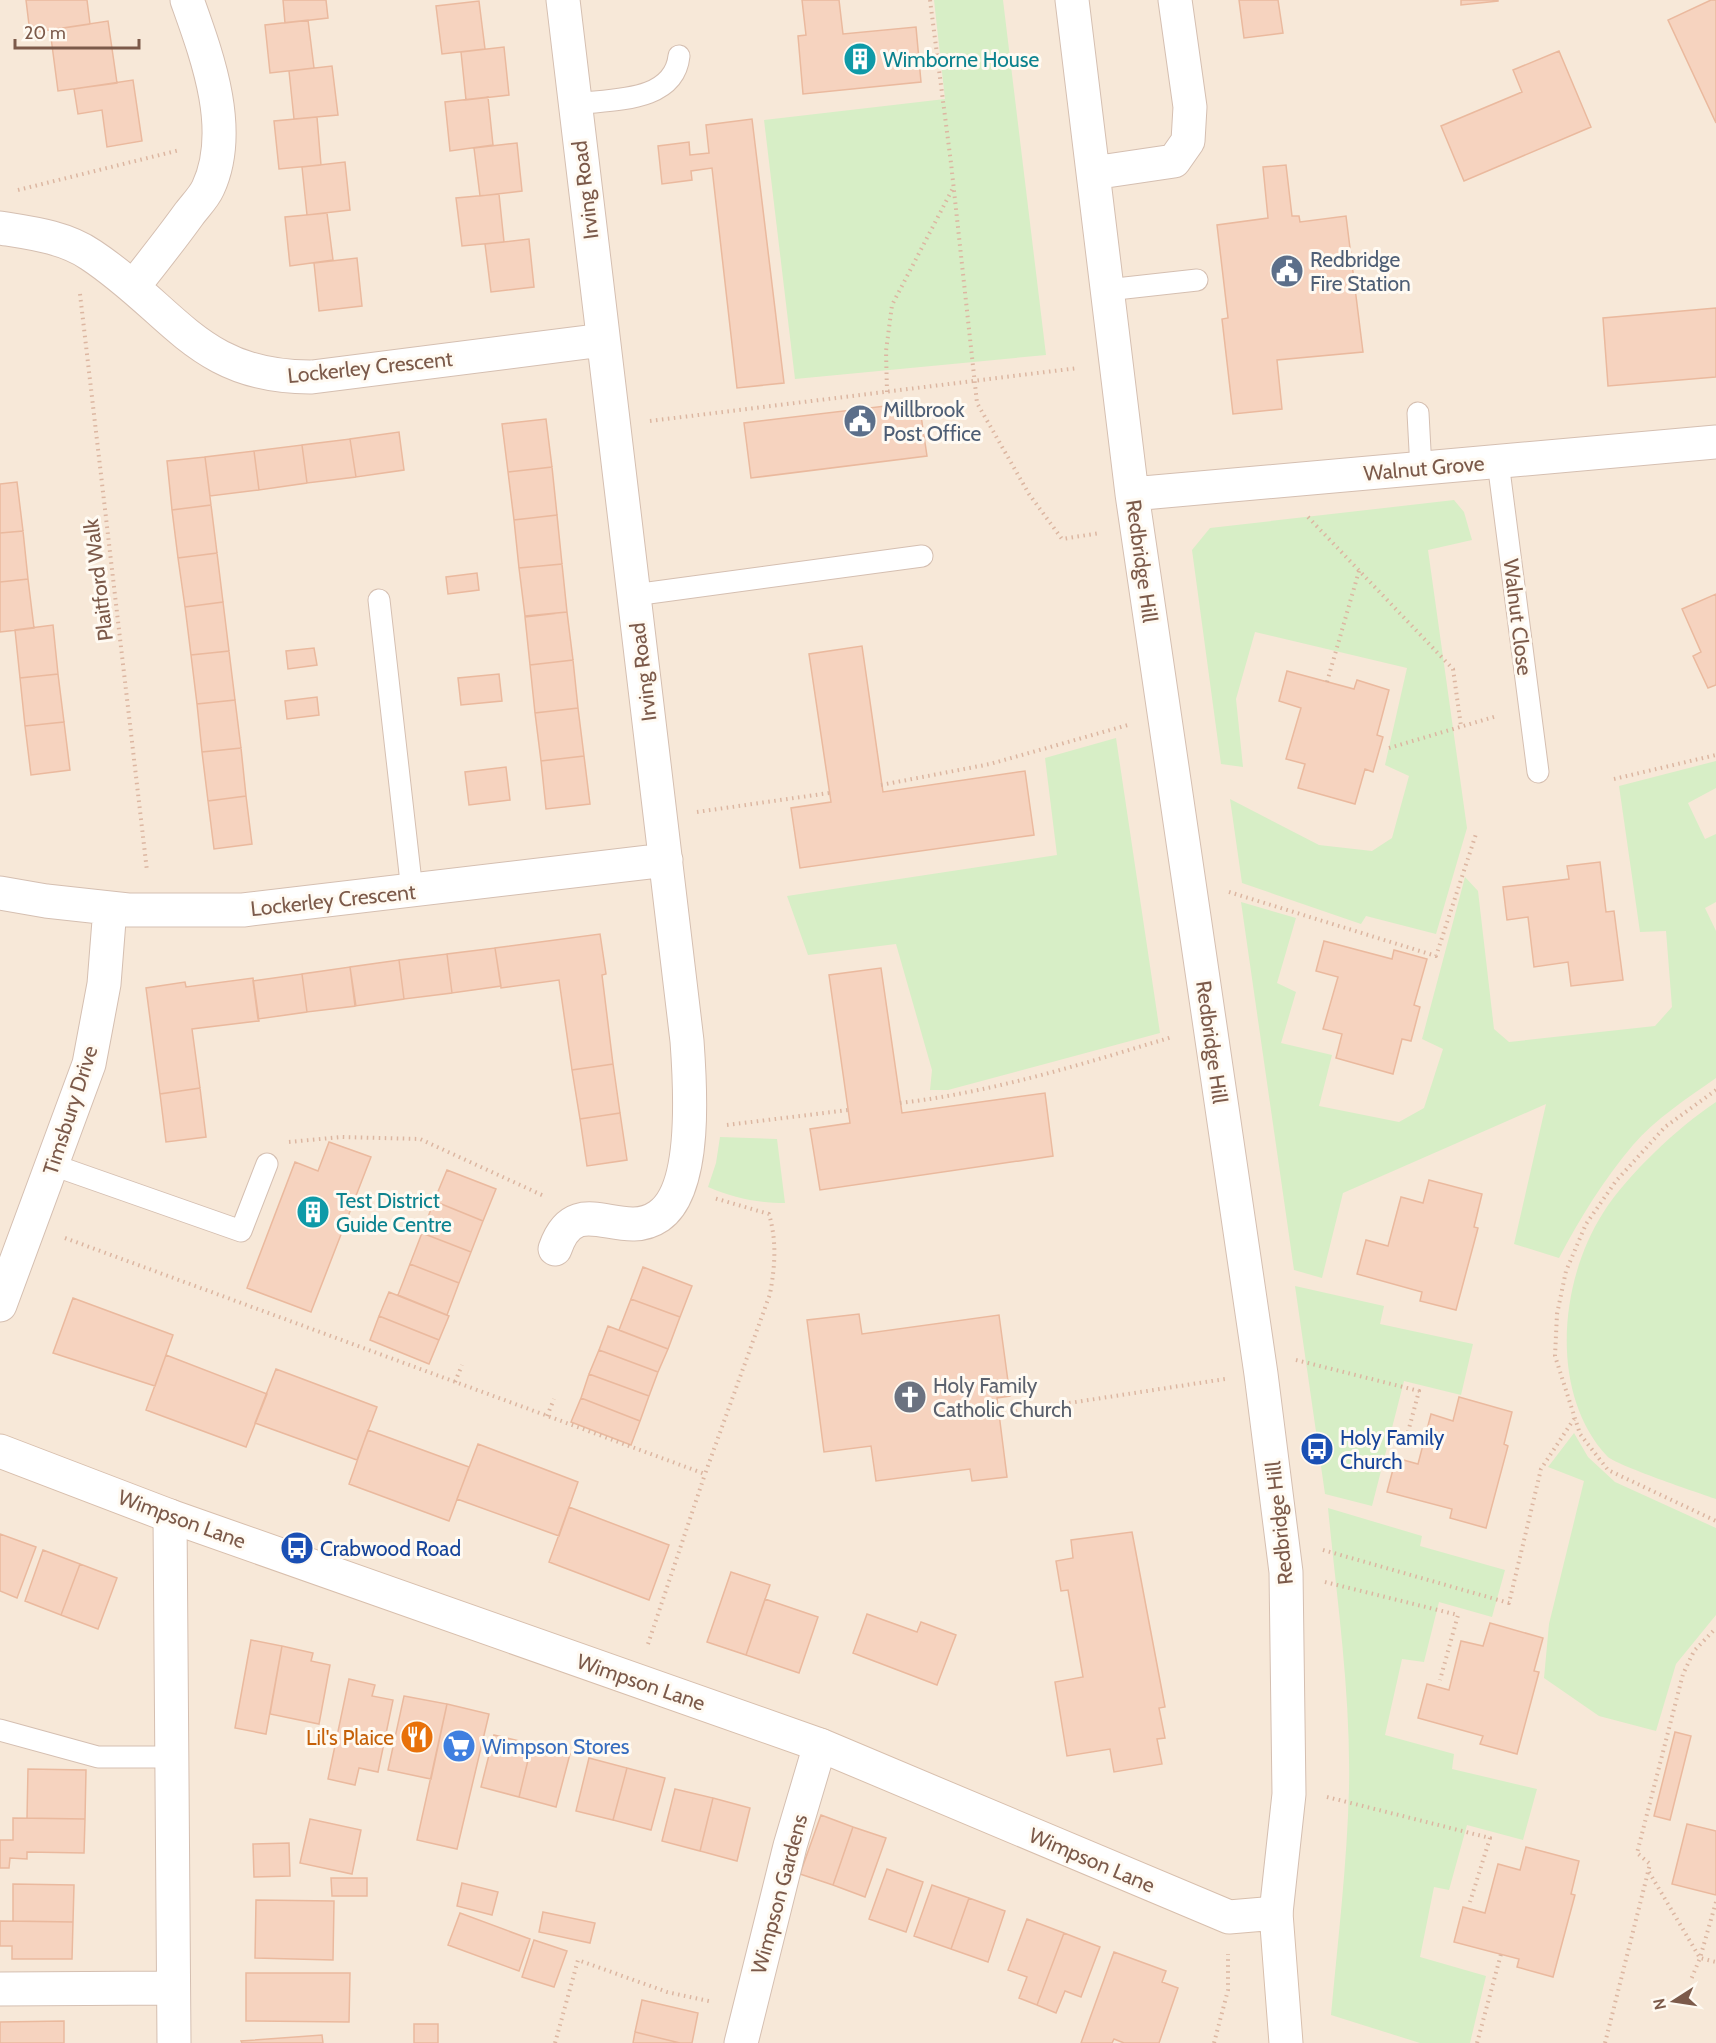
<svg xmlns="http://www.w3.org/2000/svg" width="1716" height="2043" viewBox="0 0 1716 2043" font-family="Cabin,sans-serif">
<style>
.residential{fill:#f7e8d8}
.green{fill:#d7eec6}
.building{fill:#f6d3bf;stroke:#eab99e;stroke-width:1.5}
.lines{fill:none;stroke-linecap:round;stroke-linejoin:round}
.lane-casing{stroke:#d5bfb1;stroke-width:23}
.street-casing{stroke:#d5bfb1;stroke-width:35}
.secondary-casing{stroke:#d8bfad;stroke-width:35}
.path{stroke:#dcb6a1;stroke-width:4;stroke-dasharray:1.5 4.5;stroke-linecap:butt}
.lane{stroke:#fff;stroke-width:21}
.street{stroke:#fff;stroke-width:33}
.secondary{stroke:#fff;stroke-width:33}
.labels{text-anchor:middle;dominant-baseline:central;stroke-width:6;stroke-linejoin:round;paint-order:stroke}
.culture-label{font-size:21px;fill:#0d838f;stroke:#fffaf2;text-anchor:start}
.street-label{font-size:21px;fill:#7c5a4a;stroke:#fffaf2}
.service-label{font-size:21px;fill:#4e5e75;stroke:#fffaf2;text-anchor:start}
.worship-label{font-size:21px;fill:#5b616d;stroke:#fffaf2;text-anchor:start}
.transit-label{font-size:21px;fill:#164399;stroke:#fffaf2;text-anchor:start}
.food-label{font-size:21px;fill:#c56008;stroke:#fffaf2;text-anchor:end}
.shop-label{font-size:21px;fill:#366cbe;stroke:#fffaf2;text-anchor:start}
</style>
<rect width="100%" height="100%" fill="#fef6ea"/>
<path class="residential" d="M0 0H1716V2043H0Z"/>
<path class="green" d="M934 0H1003L1046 355 795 379 764 120 945 99Z
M1454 500 1464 512 1472 540 1428 550 1467 828 1436 934 1366 916 1361 924 1242 883 1230 799 1319 845 1372 851 1392 838 1409 776 1385 765 1407 668 1255 632 1236 699 1243 767 1221 764 1192 550 1210 528Z
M1116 738 1160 1033 948 1090H930L932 1070 896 944 808 955 787 896 1057 855 1045 758Z
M1716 761V788L1688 803 1705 839 1716 834V902L1705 908 1716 931V1078C1688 1098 1656 1118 1633 1145 1604 1179 1580 1218 1559 1258L1514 1244 1546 1104 1343 1193 1322 1278 1294 1270 1241 902 1296 918 1277 983 1296 992 1281 1043 1332 1055 1319 1106 1399 1122 1424 1108 1443 1049 1422 1039 1465 877 1478 891 1494 1029 1509 1042 1655 1026 1672 1007 1666 931 1640 932 1619 786Z
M1716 1102V1499C1699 1493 1615 1465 1607 1456 1549 1393 1559 1282 1603 1213 1627 1175 1678 1127 1716 1102Z
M720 1137 777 1139 785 1203C757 1203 734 1198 708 1187L716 1163Z
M1295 1286 1384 1306 1380 1324 1473 1344 1461 1395 1404 1381 1372 1506 1325 1494Z
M1574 1433 1588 1457 1615 1482 1716 1528V1615L1676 1664 1656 1731 1599 1716 1544 1678 1549 1624 1584 1481 1548 1467Z
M1328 1508 1422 1536 1420 1546 1505 1570 1492 1617 1439 1602 1424 1662 1402 1659 1385 1735 1454 1754 1452 1769 1537 1789 1523 1840 1467 1825 1449 1890 1434 1887 1420 1957 1486 1976 1470 2043H1420L1331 2015C1338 1940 1347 1864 1349 1789 1351 1695 1337 1601 1328 1508Z"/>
<path class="building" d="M26 0H87L90 24 30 33Z
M283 0H326L328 18 285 23Z
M802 0H839L843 34 916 27 921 82 803 94 798 36 806 35Z
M1239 0H1278L1283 33 1244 38Z
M1461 0H1498V1L1461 5Z
M1711 0H1716V123L1668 20Z
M479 1 485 49 442 54 436 6Z
M308 20 314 68 270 73 265 25Z
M108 21 117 83 58 91 50 30Z
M504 47 509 95 466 100 461 52Z
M1559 51 1591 127 1464 181 1441 126 1522 92 1513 70Z
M332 66 338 115 294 119 289 71Z
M133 80 142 141 107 147 102 110 78 114 74 89Z
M488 97 493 145 450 151 445 102Z
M317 117 321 165 279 169 274 121Z
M752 119 784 383 737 388 712 168 691 171 692 180 662 184 658 146 689 142 690 155 709 153 706 125Z
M517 143 522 191 480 196 474 148Z
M345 162 350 210 307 215 302 167Z
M1286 165 1292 216H1299L1300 222 1346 216 1363 352 1277 360 1282 409 1233 414 1222 319 1228 318 1217 225 1268 218 1263 167Z
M499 194 504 242 462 246 456 198Z
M327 213 333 260 290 266 285 217Z
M529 239 534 287 491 292 485 244Z
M357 258 362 306 319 311 314 263Z
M1716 308V377L1608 386 1603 318Z
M919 402 927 456 751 478 744 423Z
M546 419 552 467 508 472 502 424Z
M399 432 404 470 356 477 350 439Z
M350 439 356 477 307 483 302 445Z
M302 445 307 483 259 490 254 451Z
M254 451 259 490 210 496 205 457Z
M205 457 211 505 172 510 167 461Z
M552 467 557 515 514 520 508 472Z
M17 482 23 531 0 533V484Z
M211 505 217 553 178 558 172 510Z
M557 515 562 564 519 568 514 520Z
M23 531 28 579 0 582V533Z
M217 553 223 602 185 607 178 558Z
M562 564 567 612 525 616 519 568Z
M477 573 479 590 448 594 446 577Z
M28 579 34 628 0 632V582Z
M1716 594V685L1708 688 1693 656 1701 652 1682 609Z
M223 602 229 651 191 655 185 607Z
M567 612 573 660 530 665 525 617Z
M53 625 58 674 20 678 15 630Z
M862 646 883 792 1025 771 1034 835 800 868 791 808 831 802 809 654Z
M314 648 317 665 288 669 286 651Z
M229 651 235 700 197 704 191 655Z
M573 660 578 708 535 713 530 665Z
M1287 671 1354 689 1357 680 1389 690 1377 735 1383 737 1373 772 1365 769 1355 804 1298 788 1305 764 1286 759 1301 708 1279 701Z
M58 674 64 722 25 726 20 678Z
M499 674 502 701 461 705 458 678Z
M317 697 319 715 287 719 285 701Z
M235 700 241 748 202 752 197 704Z
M578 708 584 756 541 761 535 713Z
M64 722 70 770 31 775 25 726Z
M241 748 246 796 208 801 202 752Z
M584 756 590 804 546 809 541 761Z
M506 767 510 800 469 805 465 772Z
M246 796 252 844 214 849 208 801Z
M1600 862 1606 912 1614 911 1623 980 1571 986 1568 962 1534 967 1528 917 1507 920 1503 887 1569 879 1567 866Z
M600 934 606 974 602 975 613 1064 572 1070 559 980 501 988 495 948Z
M1324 941 1392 959 1394 950 1427 959 1414 1005 1420 1007 1411 1041 1402 1039 1393 1074 1336 1058 1342 1034 1323 1029 1338 977 1316 971Z
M495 948 501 986 452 993 447 954Z
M447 954 452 993 404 999 399 960Z
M399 960 404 999 355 1006 350 967Z
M350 967 356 1006 307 1012 302 974Z
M881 968 902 1113 1045 1093 1053 1156 820 1190 810 1129 850 1123 829 975Z
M302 974 307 1012 258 1019 253 981Z
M253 978 259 1021 192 1029 200 1088 160 1094 146 988 185 982 186 987Z
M613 1064 620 1113 580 1119 572 1070Z
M200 1088 206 1137 166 1142 160 1094Z
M620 1113 627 1160 587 1166 580 1119Z
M329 1142 371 1157 311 1312 247 1288 295 1162 318 1171Z
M447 1170 496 1189 483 1221 434 1201Z
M1429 1180 1482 1194 1474 1227 1478 1228 1456 1310 1420 1301 1422 1292 1357 1274 1366 1240 1388 1246 1401 1197 1423 1203Z
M434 1201 483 1221 471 1252 422 1233Z
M422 1233 471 1252 459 1283 410 1264Z
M410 1264 459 1283 447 1315 398 1295Z
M643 1267 692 1286 680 1317 631 1299Z
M389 1292 449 1316 439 1340 379 1316Z
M73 1298 173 1335 155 1386 53 1353Z
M631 1299 680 1317 668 1349 619 1330Z
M859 1314 862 1334 999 1315 1010 1396 997 1398 1007 1477 972 1481 970 1469 876 1481 871 1446 824 1452 807 1320Z
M379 1316 439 1340 429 1364 370 1340Z
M608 1326 668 1349 658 1372 599 1350Z
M599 1350 658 1372 649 1396 589 1374Z
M166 1355 267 1394 246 1447 146 1410Z
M276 1369 377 1407 357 1460 255 1423Z
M589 1374 649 1396 640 1421 581 1398Z
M1459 1397 1512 1412 1504 1444 1508 1446 1486 1528 1450 1518 1452 1509 1387 1492 1396 1458 1418 1464 1431 1414 1453 1421Z
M581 1398 640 1421 631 1445 571 1422Z
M368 1430 469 1467 449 1521 349 1484Z
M478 1444 578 1482 559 1536 457 1499Z
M569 1507 669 1545 649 1600 549 1562Z
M1132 1532 1165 1707 1159 1708 1165 1738 1157 1739 1162 1764 1114 1772 1110 1749 1067 1756 1055 1682 1083 1677 1068 1590 1061 1591 1056 1561 1073 1558 1071 1540Z
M0 1534 36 1547 17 1598 0 1591Z
M43 1550 80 1564 61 1615 25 1601Z
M80 1564 117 1578 98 1629 61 1615Z
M731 1572 770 1585 746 1655 707 1642Z
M765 1599 818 1617 799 1673 746 1655Z
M867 1614 917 1632 921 1622 956 1635 937 1685 853 1653Z
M1490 1623 1543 1638 1534 1671 1539 1672 1517 1754 1480 1744 1483 1736 1418 1718 1427 1684 1449 1690 1461 1641 1483 1646Z
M251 1640 282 1646 266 1734 235 1728Z
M282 1646 313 1653 311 1661 330 1665 319 1724 270 1714Z
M349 1679 375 1685 372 1696 393 1700 378 1772 359 1768 355 1785 328 1779Z
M404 1696 447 1704 431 1779 388 1770Z
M447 1704 489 1714 457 1849 417 1840Z
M1675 1732 1691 1736 1670 1820 1654 1816Z
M494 1735 532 1744 519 1797 481 1787Z
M532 1744 570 1754 556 1807 519 1797Z
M589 1758 627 1768 613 1820 576 1811Z
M627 1768 665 1778 651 1830 613 1820Z
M28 1769 86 1770 85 1819 27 1818Z
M675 1789 713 1798 700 1851 662 1841Z
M713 1798 750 1808 737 1861 700 1851Z
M821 1815 853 1827 833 1885 800 1874Z
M13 1818 85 1819 84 1853 27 1852V1859L10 1858 9 1868H0V1840H13Z
M310 1819 361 1830 352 1874 300 1863Z
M1687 1824 1716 1831V1895L1672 1884Z
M853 1827 886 1838 865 1897 833 1885Z
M289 1843 290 1876 254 1877 253 1844Z
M1526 1847 1579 1861 1571 1894 1575 1895 1553 1977 1517 1967 1519 1959 1454 1942 1463 1907 1485 1913 1498 1864 1520 1870Z
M887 1869 923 1882 906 1932 869 1919Z
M331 1878H367V1896H332Z
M462 1883 498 1892 492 1915 457 1906Z
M13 1884 74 1885 73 1922 13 1921Z
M932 1885 969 1898 951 1949 914 1936Z
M969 1898 1005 1911 988 1962 951 1949Z
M256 1900 334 1901 333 1960 255 1958Z
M543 1912 595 1923 590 1943 539 1932Z
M460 1913 530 1939 519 1971 448 1945Z
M1027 1919 1064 1933 1037 2005 1019 1998 1027 1977 1008 1970Z
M0 1921 73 1922 72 1959H12V1946H0Z
M1064 1933 1100 1947 1081 1997 1065 1991 1056 2013 1037 2005Z
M534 1940 567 1951 554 1987 522 1977Z
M1114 1952 1166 1971 1162 1982 1178 1988 1159 2043H1124L1114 2039 1112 2043H1081Z
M246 1973H350L349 2022 246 2021Z
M642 2000 698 2013 692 2043H680L635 2032Z
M64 2021V2043H0V2022Z
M414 2024H438V2043H414Z
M635 2032 680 2043H633Z
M322 2035 323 2043H242L241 2041Z"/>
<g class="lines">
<g class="lane-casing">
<path id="lane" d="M575 104C611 99 674 103 679 56
M1107 290 1197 280
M1418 413 1421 469
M1498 462 1538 772
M634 595 922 556
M379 600 412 891
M53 1165 241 1231 267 1164
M0 1730 98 1757H171"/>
</g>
<g class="street-casing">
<path id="street" d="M1072 0 1132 494 1261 1374 1286 1572 1289 1794 1276 1913
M1093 173 1174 161 1188 141 1190 107 1175 0
M0 228C31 233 65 237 91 255 175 311 199 378 312 377L603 340
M133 287C152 263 171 239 189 214 195 206 204 197 208 188 235 130 207 56 187 0
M1132 494 1716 442
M0 893 46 901 128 910H243L666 860
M555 1249C576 1188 620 1243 659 1216 698 1189 690 1082 687 1041L563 0
M0 1305 89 1064 104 984 110 908
M170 1516 174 2043
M0 1989 173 1988
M741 2043 790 1846 820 1745"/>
</g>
<g class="secondary-casing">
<path id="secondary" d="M0 1451 170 1516 820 1745 1229 1917 1276 1913 1286 2043"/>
</g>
<path class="path" d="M930 0 951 163 977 403 1029 494 1062 539 1100 533
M18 190 180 150
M80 294 147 871
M887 392 886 351 892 305 953 188
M650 421 1078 368
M1308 517 1453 669 1461 726
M1327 682 1359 571
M1389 748 1497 716
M1614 779 1716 755
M881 785 990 764 1128 725
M697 812 829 793
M1229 892 1436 956 1476 834
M1716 1090 1665 1127 1616 1181 1586 1224 1566 1271 1557 1314 1555 1356 1580 1434 1608 1470 1716 1521
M900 1103C993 1092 1083 1064 1172 1037
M727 1125 848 1110
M289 1142 341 1137 420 1139 544 1196
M65 1238 705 1474 770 1294C775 1266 777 1242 769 1214L714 1198
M1296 1360 1419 1391 1404 1447
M455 1382 462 1365
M998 1414 1225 1379
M547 1416 554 1399
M1323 1550 1509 1603 1541 1469 1574 1419
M1325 1582 1458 1615 1440 1680
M648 1644 705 1474
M1327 1797 1490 1838 1470 1902
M1649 1872 1700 1958 1690 1982
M1716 1902 1700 1958 1716 1962
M555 2043 578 1960 667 1992 713 2002
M1214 2043 1228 1990V1954
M1477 2043 1501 1954
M1605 2043 1650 1864 1637 1853 1683 1674 1694 1651 1716 1628"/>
<use href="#lane" class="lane"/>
<use href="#street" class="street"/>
<use href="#secondary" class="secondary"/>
</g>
<defs>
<g id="building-disc" transform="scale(1.725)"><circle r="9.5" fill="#0f9aa8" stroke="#fffaf2"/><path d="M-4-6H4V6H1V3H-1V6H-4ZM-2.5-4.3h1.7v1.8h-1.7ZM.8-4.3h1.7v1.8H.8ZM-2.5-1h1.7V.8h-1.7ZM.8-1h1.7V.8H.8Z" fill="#fff"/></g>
<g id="civic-disc" transform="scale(1.725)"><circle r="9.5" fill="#5c6f8a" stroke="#fffaf2"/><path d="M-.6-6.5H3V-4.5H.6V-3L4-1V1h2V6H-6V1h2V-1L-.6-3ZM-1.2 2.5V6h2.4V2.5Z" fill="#fff"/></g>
<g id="church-disc" transform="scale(1.725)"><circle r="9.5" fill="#6b7280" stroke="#fffaf2"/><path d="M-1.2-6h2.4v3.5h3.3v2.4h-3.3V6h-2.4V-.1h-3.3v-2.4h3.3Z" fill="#fff"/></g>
<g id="bus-disc" transform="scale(1.725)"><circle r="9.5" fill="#1a4fb4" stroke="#fffaf2"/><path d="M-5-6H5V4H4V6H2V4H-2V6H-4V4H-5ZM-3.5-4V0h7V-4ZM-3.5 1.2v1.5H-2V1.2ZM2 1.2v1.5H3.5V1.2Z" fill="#fff"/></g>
<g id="restaurant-disc" transform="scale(1.725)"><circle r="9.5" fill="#e8710a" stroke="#fffaf2"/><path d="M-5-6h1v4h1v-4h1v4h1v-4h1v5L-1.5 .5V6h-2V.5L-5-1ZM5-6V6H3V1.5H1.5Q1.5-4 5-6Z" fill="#fff"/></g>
<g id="supermarket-disc" transform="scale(1.725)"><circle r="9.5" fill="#3f7fe0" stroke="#fffaf2"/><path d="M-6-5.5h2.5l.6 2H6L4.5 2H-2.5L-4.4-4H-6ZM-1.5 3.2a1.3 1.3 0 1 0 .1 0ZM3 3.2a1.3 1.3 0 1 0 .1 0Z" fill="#fff"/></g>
</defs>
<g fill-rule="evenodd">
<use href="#building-disc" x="860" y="59"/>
<use href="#civic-disc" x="1287" y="271"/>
<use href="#civic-disc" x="860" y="421"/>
<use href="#building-disc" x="313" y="1212"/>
<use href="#church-disc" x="910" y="1397"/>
<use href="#bus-disc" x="1317" y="1449"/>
<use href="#bus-disc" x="297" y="1548"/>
<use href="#restaurant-disc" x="417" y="1737"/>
<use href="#supermarket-disc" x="459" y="1746"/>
</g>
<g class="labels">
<g class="culture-label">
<text x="883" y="59">Wimborne House</text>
<text x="336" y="1200">Test District<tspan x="336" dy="24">Guide Centre</tspan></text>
</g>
<g class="street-label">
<text transform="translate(585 190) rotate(-97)">Irving Road</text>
<text transform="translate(370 367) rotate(-6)">Lockerley Crescent</text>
<text transform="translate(1424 468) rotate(-5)">Walnut Grove</text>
<text transform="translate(1142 561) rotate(82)">Redbridge Hill</text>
<text transform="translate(98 580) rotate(-97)">Plaitford Walk</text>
<text transform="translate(1518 617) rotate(83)">Walnut Close</text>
<text transform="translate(643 672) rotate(-97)">Irving Road</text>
<text transform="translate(333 900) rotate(-6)">Lockerley Crescent</text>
<text transform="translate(1212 1042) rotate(82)">Redbridge Hill</text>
<text transform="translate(70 1110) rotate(-72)">Timsbury Drive</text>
<text transform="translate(182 1519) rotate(20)">Wimpson Lane</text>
<text transform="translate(1279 1523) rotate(-96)">Redbridge Hill</text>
<text transform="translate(641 1682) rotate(19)">Wimpson Lane</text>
<text transform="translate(1092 1860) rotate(23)">Wimpson Lane</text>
<text transform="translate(779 1894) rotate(-75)">Wimpson Gardens</text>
</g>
<g class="service-label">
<text x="1310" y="259">Redbridge<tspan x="1310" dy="24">Fire Station</tspan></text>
<text x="883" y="409">Millbrook<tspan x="883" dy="24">Post Office</tspan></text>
</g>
<g class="worship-label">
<text x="933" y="1385">Holy Family<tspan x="933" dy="24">Catholic Church</tspan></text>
</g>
<g class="transit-label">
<text x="1340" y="1437">Holy Family<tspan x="1340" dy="24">Church</tspan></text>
<text x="320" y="1548">Crabwood Road</text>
</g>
<g class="food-label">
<text x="394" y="1737">Lil's Plaice</text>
</g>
<g class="shop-label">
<text x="482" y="1746">Wimpson Stores</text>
</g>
</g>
<g transform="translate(1674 2001) rotate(258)" stroke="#fffaf2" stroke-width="4.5" paint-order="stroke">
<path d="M0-4.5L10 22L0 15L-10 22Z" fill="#7c5a4a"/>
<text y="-9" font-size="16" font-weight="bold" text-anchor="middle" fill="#7c5a4a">N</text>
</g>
<path d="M15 39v9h124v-9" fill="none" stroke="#7c5a4a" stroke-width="3"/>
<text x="24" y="39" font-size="18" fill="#7c5a4a" stroke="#fffaf2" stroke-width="4.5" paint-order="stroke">20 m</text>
</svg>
